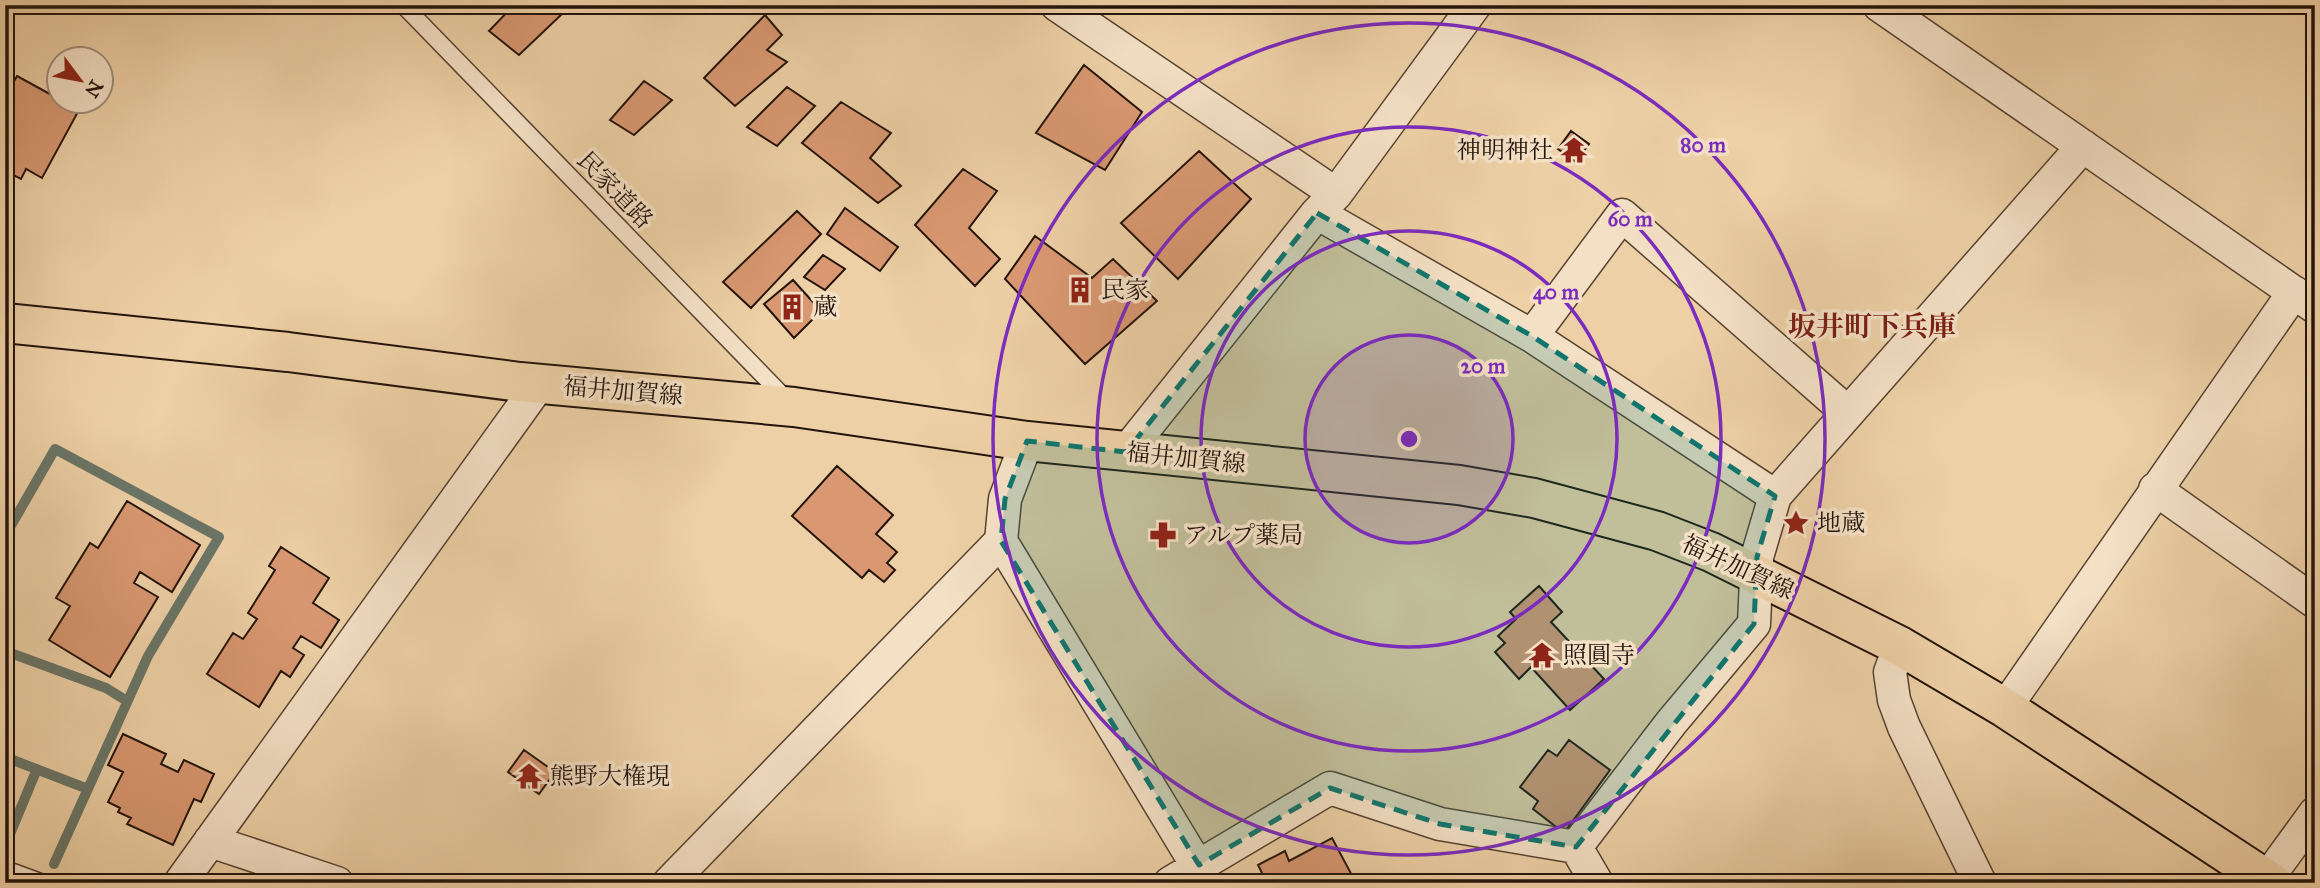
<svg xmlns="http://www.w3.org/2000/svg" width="2320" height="888" viewBox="0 0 2320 888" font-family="'IM FELL Great Primer','Noto Serif JP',serif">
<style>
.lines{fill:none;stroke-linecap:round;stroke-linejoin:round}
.stream{stroke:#6a7668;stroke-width:10}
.building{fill:#d99872;stroke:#23140c;stroke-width:2}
.lane-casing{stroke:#564332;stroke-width:19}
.street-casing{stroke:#564332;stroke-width:35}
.primary-casing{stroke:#23140c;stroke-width:42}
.lane{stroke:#f4e0c5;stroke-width:16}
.street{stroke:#f4e0c5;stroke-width:32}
.primary{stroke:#eed0a6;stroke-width:38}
.marked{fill:#0f766e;fill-opacity:0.2;stroke:#0f766e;stroke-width:5;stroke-dasharray:14 9;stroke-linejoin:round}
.ring{fill:none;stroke:#7b2cbf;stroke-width:3.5}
.labels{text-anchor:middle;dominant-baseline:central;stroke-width:7;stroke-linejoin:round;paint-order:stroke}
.poi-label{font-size:24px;fill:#23140c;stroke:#f4e0c5;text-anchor:start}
.street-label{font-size:24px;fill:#23140c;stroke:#f4e0c5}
.quarter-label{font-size:28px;font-weight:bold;fill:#7a1f14;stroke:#f4e0c5}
.centre{fill:#7b2cbf;stroke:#f4e0c5;stroke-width:3.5}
.ring-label{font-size:21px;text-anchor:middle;font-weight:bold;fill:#7b2cbf;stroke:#f4e0c5;stroke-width:7;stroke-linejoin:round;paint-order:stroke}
</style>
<rect width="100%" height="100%" fill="#eed0a6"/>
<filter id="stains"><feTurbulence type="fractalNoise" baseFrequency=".00286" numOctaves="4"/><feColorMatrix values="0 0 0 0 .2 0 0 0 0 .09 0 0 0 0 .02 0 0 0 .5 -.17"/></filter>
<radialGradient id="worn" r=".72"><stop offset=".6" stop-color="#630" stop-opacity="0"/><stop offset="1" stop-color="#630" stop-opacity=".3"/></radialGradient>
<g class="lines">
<path class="stream" d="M5 536 55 449 219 537 148 656 54 864
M5 651 106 688 127 701
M5 757 88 789
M5 846 37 769"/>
</g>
<path class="building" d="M514 5H554L563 13 519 55 489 31Z
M765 15 782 35 767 50 787 62 735 106 704 78Z
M1084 65 1142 112 1105 170 1036 133Z
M17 76 79 110 42 178 26 169 21 179 5 171V97Z
M644 81 672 100 634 135 610 120Z
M787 87 815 106 777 146 747 127Z
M841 102 891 133 870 158 901 186 878 203 802 143Z
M1571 131 1589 144 1576 162 1558 149Z
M1199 151 1251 199 1178 279 1121 223Z
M963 169 997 191 969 228 1000 259 975 286 915 225Z
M845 208 898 247 880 271 827 234Z
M797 211 821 234 751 308 723 282Z
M1035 236 1092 278 1113 259 1157 301 1085 364 1005 279Z
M823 255 845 269 825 290 804 277Z
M793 280 821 311 794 338 764 304Z
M837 466 893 515 876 534 897 552 887 563 895 570 884 582 869 570 862 578 792 516Z
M127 501 200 545 172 592 140 572 134 583 158 597 110 677 49 640 70 606 56 598 90 543 98 548Z
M281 547 329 578 313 603 339 620 321 648 301 636 293 648 304 655 290 677 281 671 259 707 207 674 233 633 243 639 257 619 248 613 275 570 269 566Z
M1539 586 1562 612 1551 622 1604 679 1570 710 1531 667 1519 679 1495 652 1505 643 1498 636 1516 619 1510 612Z
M123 734 166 754 161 764 178 772 184 760 214 774 201 802 194 799 173 845 127 824 131 818 118 812 120 808 108 802 123 772 108 765Z
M1569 740 1610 770 1564 833 1533 809 1538 801 1520 787 1548 750 1557 756Z
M524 750 555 772 539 794 508 772Z
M1332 838 1355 881 1267 883 1258 865 1285 851 1289 861Z"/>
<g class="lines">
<g class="lane-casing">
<path id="lane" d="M403 5 788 401
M5 869 43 883"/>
</g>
<g class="street-casing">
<path id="street" d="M1057 5 1336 194
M1879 5 2315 307
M1317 213 1532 336 1775 496
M1532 336 1622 215 1847 412
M1027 441 1005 499 1001 541 1207 882
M1126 452 1317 213 1336 194 1475 5
M2155 489 2315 602
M1900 646 1890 672 1894 700 1904 727 1980 883
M2005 708 2294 292
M210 841 337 883
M1576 847 1597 883
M180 883 540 383
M669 883 1001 541
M1170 883 1330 788 1440 824 1576 847 1671 723 1754 624 1757 557 1775 496 2083 146
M2264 883 2315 813"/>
</g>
<g class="primary-casing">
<path id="primary" d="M5 323 288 352 520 382 794 407 1027 441 1459 485 1534 498 1657 531 1711 552 1900 646 2005 708 2272 883"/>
</g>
<use href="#lane" class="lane"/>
<use href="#street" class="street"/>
<use href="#primary" class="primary"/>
</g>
<path class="marked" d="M1317 213 1532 336 1775 496 1757 557 1754 624 1576 847 1440 824 1330 788 1199 865 1001 541 1005 499 1027 441 1126 452Z"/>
<circle cx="1409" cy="439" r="104" fill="#7b2cbf" fill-opacity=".12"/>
<g class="ring">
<circle cx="1409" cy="439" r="104"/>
<circle cx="1409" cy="439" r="208"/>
<circle cx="1409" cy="439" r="312"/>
<circle cx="1409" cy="439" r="416"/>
</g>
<defs>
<g id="temple-bare" transform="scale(2.1)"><path d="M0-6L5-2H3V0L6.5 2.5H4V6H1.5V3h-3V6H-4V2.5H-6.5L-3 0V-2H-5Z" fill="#8f2418" stroke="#f4e0c5" stroke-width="2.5" paint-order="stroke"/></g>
<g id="building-bare" transform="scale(2.1)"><path d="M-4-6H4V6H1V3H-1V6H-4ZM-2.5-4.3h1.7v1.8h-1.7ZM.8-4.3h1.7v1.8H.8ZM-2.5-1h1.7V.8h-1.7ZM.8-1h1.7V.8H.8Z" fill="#8f2418" stroke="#f4e0c5" stroke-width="2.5" paint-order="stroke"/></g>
<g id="sight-bare" transform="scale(2.1)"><path d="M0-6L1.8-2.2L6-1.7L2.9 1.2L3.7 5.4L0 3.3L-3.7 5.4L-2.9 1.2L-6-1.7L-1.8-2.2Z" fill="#8f2418" stroke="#f4e0c5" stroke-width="2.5" paint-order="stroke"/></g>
<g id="pharmacy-bare" transform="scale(2.1)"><path d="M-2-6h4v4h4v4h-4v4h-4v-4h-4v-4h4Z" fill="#8f2418" stroke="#f4e0c5" stroke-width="2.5" paint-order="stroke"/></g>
</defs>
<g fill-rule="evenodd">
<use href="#temple-bare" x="1574" y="150"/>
<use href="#building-bare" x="1080" y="290"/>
<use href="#building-bare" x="792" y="307"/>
<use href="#sight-bare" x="1796" y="523"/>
<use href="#pharmacy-bare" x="1163" y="535"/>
<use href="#temple-bare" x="1542" y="655"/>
<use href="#temple-bare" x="529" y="776"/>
</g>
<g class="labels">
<g class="poi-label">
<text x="1553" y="150" text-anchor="end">神明神社</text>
<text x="1101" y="290">民家</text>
<text x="813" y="307">蔵</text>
<text x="1817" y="523">地蔵</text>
<text x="1184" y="535">アルプ薬局</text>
<text x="1563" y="655">照圓寺</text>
<text x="550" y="776">熊野大権現</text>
</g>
<g class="street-label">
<text transform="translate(615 190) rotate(46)">民家道路</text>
<text transform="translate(623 391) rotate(5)">福井加賀線</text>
<text transform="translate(1186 458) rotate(6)">福井加賀線</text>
<text transform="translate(1738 567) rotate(25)">福井加賀線</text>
</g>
<g class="quarter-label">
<text x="1872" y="326">坂井町下兵庫</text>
</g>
</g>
<circle cx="1409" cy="439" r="10" class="centre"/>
<g class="ring-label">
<text x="1703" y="152">80 m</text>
<text x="1630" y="226">60 m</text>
<text x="1556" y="299">40 m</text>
<text x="1483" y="373">20 m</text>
</g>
<rect width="2320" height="888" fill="none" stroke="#eed0a6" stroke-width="28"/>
<rect x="7" y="7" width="2306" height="874" fill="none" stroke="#23140c" stroke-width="3.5"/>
<rect x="14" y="14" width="2292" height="860" fill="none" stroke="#23140c" stroke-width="2"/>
<g transform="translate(80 80) rotate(122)"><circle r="33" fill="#f4e0c5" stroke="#a08e7b" stroke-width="2"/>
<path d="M0-5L12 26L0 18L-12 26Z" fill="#8f2418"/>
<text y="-10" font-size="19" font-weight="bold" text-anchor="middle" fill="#23140c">N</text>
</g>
<rect width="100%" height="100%" filter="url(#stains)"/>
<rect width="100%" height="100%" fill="url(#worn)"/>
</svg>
